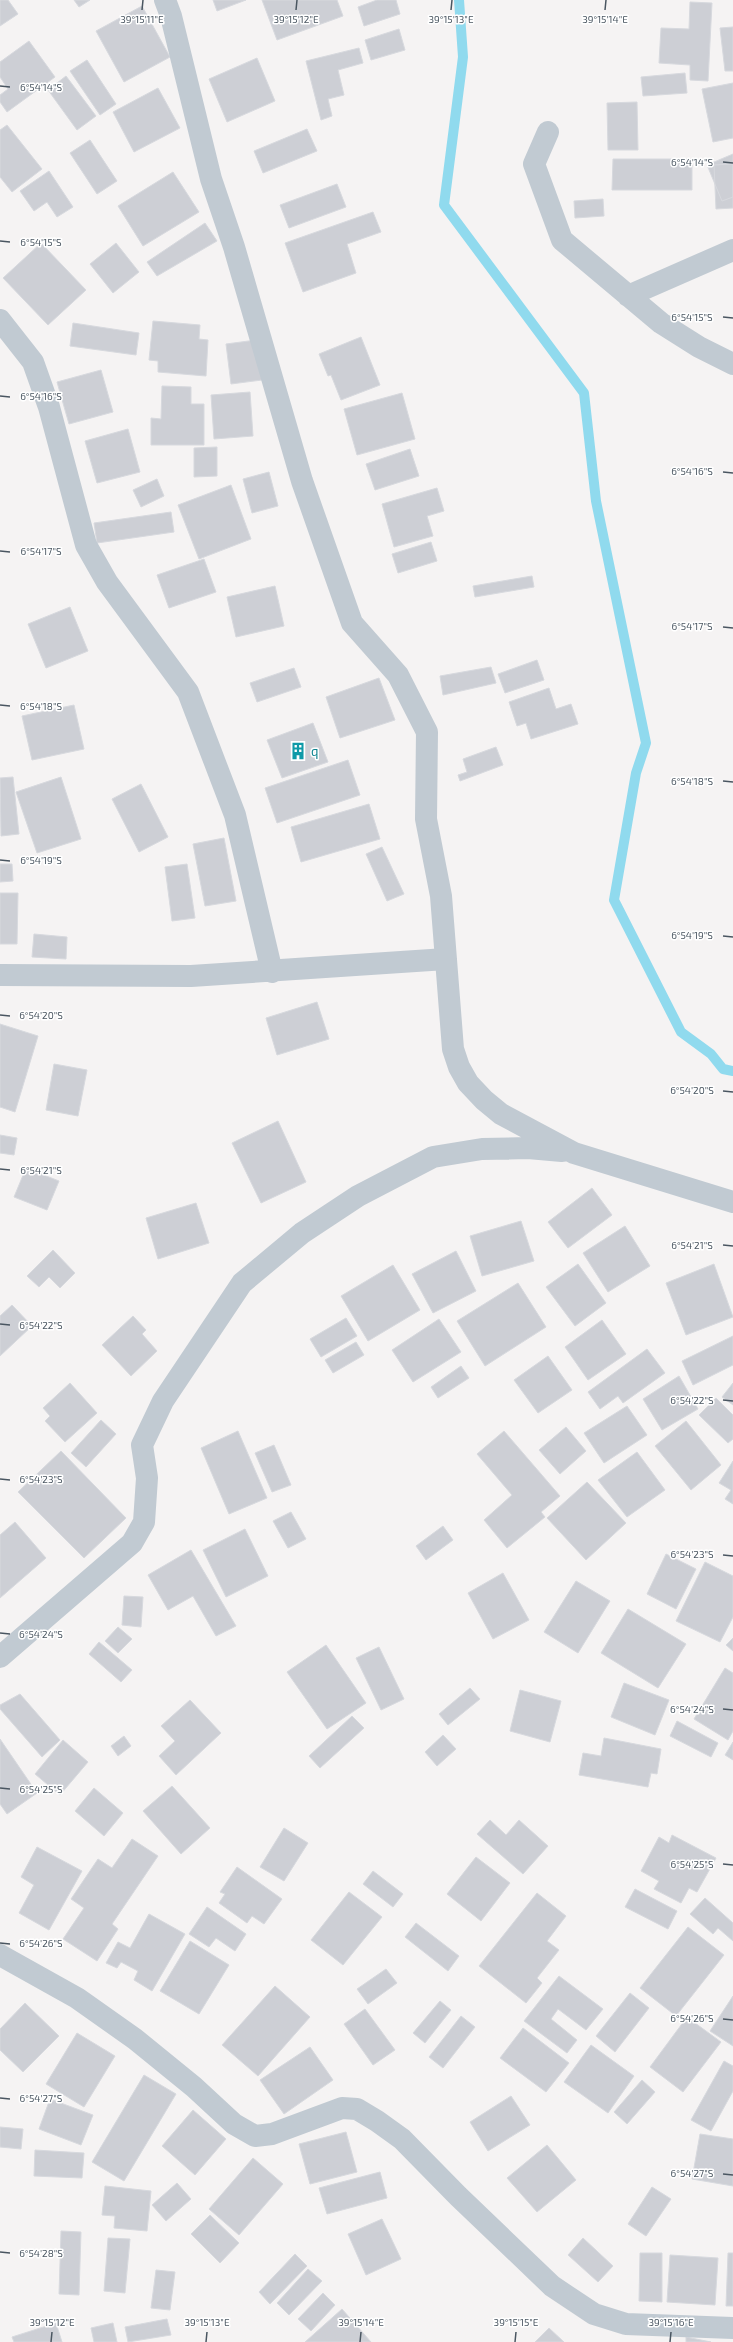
<svg xmlns="http://www.w3.org/2000/svg" width="733" height="2342" viewBox="0 0 733 2342" font-family="'Exo 2',sans-serif">
<style>
.lines{fill:none;stroke-linecap:round;stroke-linejoin:round}
.stream{stroke:#90daee;stroke-width:10}
.building{fill:#cdcfd5;stroke:#d7d9de}
.minor{stroke:#c1cad2;stroke-width:22}
.ticks{fill:none;stroke:#4a5661;stroke-width:1.5}
.labels{text-anchor:middle;dominant-baseline:central;stroke-width:3;stroke-linejoin:round;paint-order:stroke}
.culture-label{font-size:13px;fill:#0d838f;stroke:#fff;text-anchor:start}
.ticks-label{font-size:10px;text-anchor:middle;fill:#4a5661;stroke:#fff;stroke-width:3;stroke-linejoin:round;paint-order:stroke}
</style>
<rect width="100%" height="100%" fill="#f5f3f3"/>
<g class="lines">
<path class="stream" d="M459 0 463 57 444 205 584 393 596 501 646 743 636 773 614 900 681 1032 711 1054 723 1069 733 1071"/>
</g>
<path class="building" d="M0 0H8L18 14 0 26Z
M74 0H90L79 7Z
M213 0H246L217 11Z
M262 0H337L343 16 277 40Z
M377 0H396L400 14 364 26 358 7Z
M690 2 712 3 708 81 690 80V65L659 63 661 28 689 29Z
M142 6 170 57 124 82 96 31Z
M733 27V71H725L720 28Z
M399 29 405 50 371 60 365 40Z
M29 41 55 77 7 112 0 102V95L8 89 0 77V62Z
M359 48 363 63 338 70 344 95 328 99 332 116 321 120 306 61Z
M257 58 275 101 227 122 209 79Z
M87 60 116 104 100 115 70 71Z
M685 73 687 93 643 96 641 77Z
M66 76 96 116 77 130 48 90Z
M733 83V138L713 142 702 89Z
M158 88 180 128 134 152 113 112Z
M637 102 638 150H608L607 103Z
M7 125 42 169 12 192 0 177V130Z
M307 129 317 151 263 173 254 151Z
M90 140 117 181 97 194 70 153Z
M733 154V197L722 201 707 165Z
M613 159H692V190H612Z
M733 164V208L716 209 714 165Z
M49 171 73 207 57 217 47 202 34 211 20 191Z
M173 172 199 212 143 246 118 206Z
M337 184 346 207 289 228 280 205Z
M603 199 604 216 575 218 574 201Z
M373 212 381 232 347 244 356 273 303 292 285 243Z
M205 223 217 241 157 276 147 262Z
M41 243 86 290 48 325 3 278Z
M116 243 139 272 113 293 90 264Z
M153 321 200 325 199 339 208 340 206 376 158 372V361L149 360Z
M73 323 139 333 136 355 70 346Z
M361 337 380 385 341 400 331 375 328 376 319 354Z
M256 340 262 380 231 384 226 344Z
M101 370 113 412 69 424 57 382Z
M162 386 191 387V404H204V445H151V418L161 419Z
M250 392 253 436 214 439 211 395Z
M402 393 415 439 357 455 344 409Z
M128 429 140 472 97 483 85 441Z
M217 447V476L194 477V448Z
M410 449 419 476 375 490 366 464Z
M269 472 278 506 252 513 243 479Z
M157 479 164 496 141 507 133 490Z
M231 485 251 539 199 559 178 505Z
M437 488 444 511 427 516 433 536 394 547 382 504Z
M171 512 174 532 97 543 94 523Z
M431 542 437 561 398 573 392 554Z
M204 559 216 592 169 608 157 575Z
M532 576 534 587 475 597 473 586Z
M275 586 284 626 236 637 227 597Z
M70 607 88 651 46 668 28 624Z
M537 660 544 680 505 693 498 674Z
M491 667 496 683 443 695 440 676Z
M294 668 301 687 257 702 250 683Z
M379 678 395 720 340 738 326 697Z
M549 688 556 709 571 704 578 724 531 739 526 723 517 726 509 702Z
M74 705 84 749 32 760 22 716Z
M313 723 328 762 282 778 267 740Z
M496 747 503 765 460 781 458 775 467 772 463 759Z
M348 760 360 795 277 823 265 788Z
M13 777 19 834 1 836 0 778Z
M61 777 81 839 37 853 16 792Z
M141 784 168 837 139 852 112 799Z
M369 804 380 839 301 862 291 827Z
M224 838 236 901 205 906 193 844Z
M382 847 404 894 387 901 366 854Z
M0 864H12L13 881 0 882Z
M187 864 195 918 172 921 165 867Z
M0 893H18L17 944H0Z
M34 934 67 937 66 959 32 957Z
M317 1002 329 1039 277 1055 266 1018Z
M0 1024 38 1036 15 1112 0 1107Z
M54 1064 87 1070 78 1116 46 1110Z
M278 1121 306 1182 261 1203 232 1143Z
M0 1135 17 1138 14 1155 0 1153Z
M26 1168 59 1181 47 1210 14 1197Z
M592 1188 612 1215 568 1248 548 1222Z
M196 1203 209 1243 158 1259 146 1218Z
M521 1221 534 1261 482 1276 470 1236Z
M625 1226 650 1266 608 1292 583 1253Z
M53 1250 75 1273 60 1288 49 1277 39 1287 27 1276Z
M456 1251 476 1291 433 1313 412 1274Z
M578 1264 606 1303 575 1326 546 1287Z
M714 1264 733 1317 686 1335 666 1283Z
M393 1265 420 1310 368 1341 341 1296Z
M518 1283 546 1327 485 1366 457 1321Z
M12 1305 32 1326 0 1356V1316Z
M133 1316 146 1330 142 1334 157 1351 131 1376 102 1345Z
M346 1318 357 1336 321 1357 310 1339Z
M439 1319 461 1352 413 1382 392 1350Z
M602 1320 626 1354 588 1380 565 1347Z
M733 1336V1365L693 1385 682 1361Z
M356 1342 364 1355 333 1373 325 1360Z
M647 1349 665 1373 623 1403 618 1396 600 1409 588 1392Z
M548 1356 572 1390 538 1413 514 1380Z
M461 1366 469 1378 438 1398 431 1387Z
M679 1376 698 1409 662 1430 643 1399Z
M70 1383 97 1413 65 1442 45 1421 50 1416 43 1408Z
M733 1383V1405L722 1397Z
M716 1398 733 1415V1439L728 1443 699 1415Z
M627 1406 647 1435 604 1463 584 1433Z
M101 1420 116 1434 86 1467 71 1453Z
M686 1421 721 1465 691 1490 655 1446Z
M566 1427 586 1451 560 1474 539 1450Z
M238 1431 267 1498 229 1514 201 1448Z
M504 1431 560 1496 541 1512 545 1517 507 1548 484 1520 512 1495 477 1454Z
M274 1445 291 1485 272 1492 255 1453Z
M61 1451 126 1518 84 1558 18 1492Z
M637 1452 665 1490 627 1517 598 1480Z
M733 1461V1504L725 1499 731 1490 719 1483Z
M587 1482 626 1523 586 1560 547 1518Z
M291 1512 306 1539 288 1548 273 1521Z
M15 1522 46 1558 0 1598V1535Z
M443 1526 453 1540 426 1560 416 1546Z
M245 1529 268 1576 226 1597 203 1550Z
M191 1550 236 1626 216 1636 193 1596 168 1610 148 1575Z
M666 1554 696 1569 676 1609 647 1594Z
M705 1562 733 1576V1617L720 1642 676 1621Z
M503 1573 529 1620 493 1639 468 1593Z
M576 1581 610 1601 578 1653 544 1632Z
M124 1596 143 1597 141 1627 122 1625Z
M628 1609 686 1644 658 1688 601 1653Z
M118 1627 132 1639 118 1653 105 1641Z
M733 1638V1651L726 1645Z
M99 1642 132 1670 121 1682 89 1654Z
M326 1645 366 1703 327 1729 287 1672Z
M379 1647 404 1699 381 1710 356 1658Z
M725 1668 733 1673V1731L728 1740 694 1719Z
M624 1683 669 1700 655 1735 611 1717Z
M470 1688 480 1699 448 1725 439 1714Z
M520 1690 561 1701 550 1742 510 1731Z
M20 1694 60 1740 42 1757 0 1709V1705Z
M190 1700 221 1733 176 1775 159 1756 175 1741 161 1726Z
M352 1716 364 1728 320 1768 309 1756Z
M677 1721 718 1743 711 1757 670 1736Z
M443 1735 456 1749 437 1766 425 1752Z
M124 1736 131 1746 118 1756 111 1746Z
M604 1738 661 1749 657 1774 651 1773 648 1787 579 1775 583 1753 601 1756Z
M0 1739 37 1793 7 1814 0 1804Z
M63 1740 88 1762 60 1795 35 1774Z
M733 1742V1760L725 1755Z
M172 1786 210 1828 181 1854 143 1811Z
M94 1788 123 1813 104 1836 75 1811Z
M490 1820 506 1835 519 1820 548 1846 523 1874 477 1834Z
M284 1828 308 1843 284 1881 260 1867Z
M672 1835 716 1858 697 1892 689 1888 681 1903 654 1889 659 1881 641 1871 659 1837 669 1843Z
M132 1839 158 1856 112 1924 118 1929 97 1961 63 1939 84 1908 71 1899 98 1859 112 1868Z
M37 1847 82 1871 49 1930 19 1913 34 1885 21 1877Z
M476 1857 510 1883 481 1921 447 1894Z
M237 1867 282 1899 264 1924 252 1916 247 1923 219 1903 225 1894 220 1892Z
M373 1871 403 1894 393 1907 363 1884Z
M635 1889 677 1911 668 1929 625 1907Z
M349 1892 382 1917 343 1965 311 1940Z
M537 1893 566 1916 547 1941 559 1950 537 1978 542 1983 526 2003 479 1966Z
M705 1898 733 1923V1941L718 1928 713 1934 690 1914Z
M207 1907 246 1934 235 1951 216 1938 209 1947 189 1934Z
M149 1914 185 1934 152 1991 134 1980 138 1971 121 1962 117 1968 106 1963 118 1942 130 1948Z
M416 1923 459 1956 448 1971 405 1937Z
M688 1927 724 1955 676 2016 640 1988Z
M190 1941 229 1965 199 2014 160 1991Z
M386 1969 397 1983 368 2004 357 1989Z
M559 1976 603 2009 586 2030 558 2009 551 2019 577 2040 567 2053 524 2021Z
M275 1986 310 2017 258 2076 222 2045Z
M630 1993 649 2008 615 2052 596 2036Z
M733 1996V2046L710 2031Z
M440 2001 451 2010 425 2043 413 2033Z
M25 2003 59 2036 23 2072 0 2050V2029Z
M365 2009 395 2050 373 2065 344 2024Z
M461 2016 475 2027 443 2068 429 2057Z
M687 2017 721 2042 683 2092 650 2067Z
M523 2028 569 2063 546 2092 500 2058Z
M77 2033 115 2056 84 2107 46 2084Z
M591 2045 634 2076 608 2113 564 2082Z
M310 2047 333 2080 284 2114 260 2080Z
M724 2061 733 2066V2091L711 2131 691 2120Z
M144 2075 176 2094 124 2181 92 2162Z
M642 2080 655 2092 627 2124 614 2112Z
M511 2096 530 2125 488 2151 470 2122Z
M50 2099 93 2115 81 2145 39 2129Z
M193 2110 226 2139 195 2175 162 2146Z
M0 2127 23 2129 21 2149 0 2147Z
M346 2132 357 2172 310 2184 299 2144Z
M700 2134 733 2139V2186L692 2179Z
M547 2145 576 2180 537 2212 507 2178Z
M35 2150 84 2153 82 2178 34 2176Z
M253 2158 283 2184 239 2235 209 2209Z
M380 2172 387 2198 327 2214 319 2188Z
M177 2183 191 2199 166 2221 152 2205Z
M105 2186 151 2191 147 2231 114 2228 115 2216 102 2215Z
M652 2187 671 2199 646 2236 628 2224Z
M210 2215 239 2243 220 2263 191 2234Z
M382 2219 401 2259 366 2275 348 2234Z
M61 2231 81 2232 79 2295 59 2294Z
M108 2238 130 2239 125 2293 104 2291Z
M583 2238 613 2266 598 2282 568 2255Z
M640 2253H662V2302L639 2301Z
M728 2253H733V2306H726Z
M295 2254 307 2266 270 2304 259 2292Z
M670 2255 718 2258 715 2305 667 2302Z
M308 2269 322 2281 289 2315 277 2303Z
M156 2270 175 2272 170 2310 151 2308Z
M323 2293 335 2305 311 2331 298 2319Z
M342 2309 371 2342H305Z
M167 2319 171 2335 128 2342 125 2327Z
M56 2323 62 2342H14L12 2337Z
M113 2323 117 2342H94L91 2328Z
M549 2328 564 2342H535Z
M686 2337 711 2342H686Z"/>
<g class="lines">
<path class="minor" d="M165 0 171 16 211 179 234 247 302 481 352 623 398 675 427 732 426 819 441 896 453 1049 459 1067 468 1083 484 1100 501 1114 574 1153 733 1202
M548 132 534 164 562 240 661 323 699 347 733 364
M628 296 733 250
M0 320 33 362 49 407 86 545 107 582 188 692 235 815 272 972
M0 975 191 976 446 959
M0 1657 132 1543 144 1522 147 1478 142 1445 163 1401 242 1283 302 1233 358 1196 433 1157 482 1149 528 1148 562 1151
M0 1955 77 1998 135 2039 194 2087 234 2124 255 2136 272 2134 342 2108 357 2109 377 2121 402 2139 458 2196 552 2286 594 2314 626 2324 733 2328"/>
</g>
<path class="ticks" d="M142 10 143 0M296 10 297 0M451 10 452 0M605 10 606 0M0 86 10 87M723 162 733 163M0 241 10 242M723 317 733 318M0 396 10 397M723 472 733 473M0 551 10 552M723 627 733 628M0 705 10 706M723 781 733 782M0 860 10 861M723 936 733 937M0 1015 10 1016M723 1091 733 1092M0 1169 10 1170M723 1245 733 1246M0 1324 10 1325M723 1400 733 1401M0 1479 10 1480M723 1555 733 1556M0 1633 10 1634M723 1709 733 1710M0 1788 10 1789M723 1864 733 1865M0 1943 10 1944M723 2019 733 2020M0 2098 10 2099M723 2174 733 2175M0 2252 10 2253M51 2342 52 2332M206 2342 207 2332M360 2342 361 2332M515 2342 516 2332M670 2342 671 2332"/>
<defs>
<g id="building-bare" transform="scale(1.38)"><path d="M-4-6H4V6H1V3H-1V6H-4ZM-2.5-4.3h1.7v1.8h-1.7ZM.8-4.3h1.7v1.8H.8ZM-2.5-1h1.7V.8h-1.7ZM.8-1h1.7V.8H.8Z" fill="#0f9aa8" stroke="#fff" stroke-width="2.5" paint-order="stroke"/></g>
</defs>
<g fill-rule="evenodd">
<use href="#building-bare" x="298" y="751"/>
</g>
<g class="labels">
<g class="culture-label">
<text x="311" y="751">q</text>
</g>
</g>
<g class="ticks-label">
<text x="142" y="23">39°15'11"E</text>
<text x="296" y="23">39°15'12"E</text>
<text x="451" y="23">39°15'13"E</text>
<text x="605" y="23">39°15'14"E</text>
<text x="41" y="91">6°54'14"S</text>
<text x="692" y="166">6°54'14"S</text>
<text x="41" y="246">6°54'15"S</text>
<text x="692" y="321">6°54'15"S</text>
<text x="41" y="400">6°54'16"S</text>
<text x="692" y="475">6°54'16"S</text>
<text x="41" y="555">6°54'17"S</text>
<text x="692" y="630">6°54'17"S</text>
<text x="41" y="710">6°54'18"S</text>
<text x="692" y="785">6°54'18"S</text>
<text x="41" y="864">6°54'19"S</text>
<text x="692" y="939">6°54'19"S</text>
<text x="41" y="1019">6°54'20"S</text>
<text x="692" y="1094">6°54'20"S</text>
<text x="41" y="1174">6°54'21"S</text>
<text x="692" y="1249">6°54'21"S</text>
<text x="41" y="1329">6°54'22"S</text>
<text x="692" y="1404">6°54'22"S</text>
<text x="41" y="1483">6°54'23"S</text>
<text x="692" y="1558">6°54'23"S</text>
<text x="41" y="1638">6°54'24"S</text>
<text x="692" y="1713">6°54'24"S</text>
<text x="41" y="1793">6°54'25"S</text>
<text x="692" y="1868">6°54'25"S</text>
<text x="41" y="1947">6°54'26"S</text>
<text x="692" y="2022">6°54'26"S</text>
<text x="41" y="2102">6°54'27"S</text>
<text x="692" y="2177">6°54'27"S</text>
<text x="41" y="2257">6°54'28"S</text>
<text x="52" y="2326">39°15'12"E</text>
<text x="207" y="2326">39°15'13"E</text>
<text x="361" y="2326">39°15'14"E</text>
<text x="516" y="2326">39°15'15"E</text>
<text x="671" y="2326">39°15'16"E</text>
</g>
</svg>
